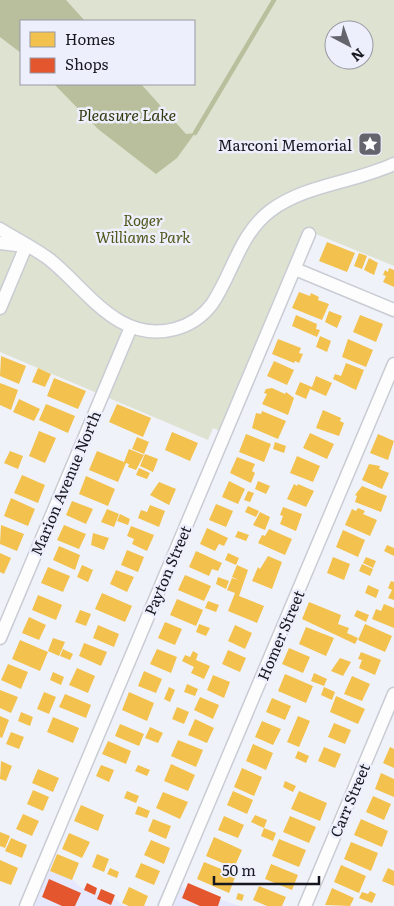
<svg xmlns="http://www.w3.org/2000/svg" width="394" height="906" viewBox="0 0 394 906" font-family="Literata,serif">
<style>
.built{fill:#e6e9fd}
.green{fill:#dee2d1;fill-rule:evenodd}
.water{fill:#b9bf9c}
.homes{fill:#f2c14e}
.shops{fill:#e4572e}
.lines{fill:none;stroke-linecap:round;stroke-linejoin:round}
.stream{stroke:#b9bf9c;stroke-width:4.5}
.minor-casing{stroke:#caccd3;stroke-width:15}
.minor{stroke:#fdfdfe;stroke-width:12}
.labels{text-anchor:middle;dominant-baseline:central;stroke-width:5;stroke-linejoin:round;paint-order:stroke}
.poi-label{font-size:15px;fill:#17181f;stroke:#edeffd;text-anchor:end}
.park-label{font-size:15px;font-style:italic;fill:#505519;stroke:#edeffd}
.street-label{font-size:15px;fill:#17181f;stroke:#edeffd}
.water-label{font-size:16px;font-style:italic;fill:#34380d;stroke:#edeffd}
</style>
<rect width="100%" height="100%" fill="#f0f2fa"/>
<path class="built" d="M41 865 69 876 81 888 98 890 105 900 114 898 124 906H22Z
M167 882 240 906H156Z"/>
<path class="green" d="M0 0H394V266L316 234 298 247 220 431 213 428 208 440 0 352ZM21 21H194V84H21ZM334 30H364V60H334Z"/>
<path class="water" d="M0 0H66L85 21H21V53L0 37Z
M54 84H141L186 134 195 133 177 158 156 174 98 129Z"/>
<path class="homes" d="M327 242 355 253 347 272 319 261Z
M359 253 367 256 362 269 354 266Z
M369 258 378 263 374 275 364 270Z
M389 268 394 270V287L383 282 386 276 383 275 385 270 388 272Z
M299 292 310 296 311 293 319 297 318 300 329 304 322 320 292 308Z
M329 311 342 316 337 328 325 322Z
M296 315 317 324 316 329 320 330 317 337 292 326Z
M360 315 383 324 376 342 353 332Z
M320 336 331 341 327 352 316 347Z
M278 339 301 348 299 353 303 354 299 363 295 361 294 363 272 354Z
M348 339 373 350 366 367 342 357Z
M1 356 26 366 19 384 0 376Z
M274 361 294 370 287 385 267 376Z
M346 363 364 370 356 390 333 379 335 374 341 376Z
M38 368 51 374 45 387 32 382Z
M316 376 332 383 326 396 310 389 306 399 295 394 300 382 312 387Z
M54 378 86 391 78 409 47 396Z
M0 383 18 390 11 410 0 405Z
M272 388 285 394 286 392 294 398 288 415 262 404 267 394 264 393 266 389Z
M19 399 40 409 34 421 13 412Z
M46 404 75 416 68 433 39 420Z
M117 404 151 418 143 437 109 422Z
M323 410 341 418 340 421 344 423 339 436 316 428Z
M262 411 286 421 278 439 252 428 256 413 261 414Z
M39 431 56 438 45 463 29 456Z
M172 432 198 443 190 461 165 450Z
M310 433 334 444 327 459 303 448Z
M246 434 271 444 264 462 239 452Z
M378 434 394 441 388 460 370 453Z
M137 437 149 442 144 454 132 449Z
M275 442 286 446 284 453 273 449Z
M129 449 144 455 136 470 128 467 129 464 126 463 118 482 89 470 97 451 124 462Z
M10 451 23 456 18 469 4 463Z
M145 454 158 459 153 472 140 466Z
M297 456 320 466 313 482 290 473Z
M237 457 255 464 252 471 255 473 251 483 230 473Z
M369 464 380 466 379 469 389 473 382 489 362 480Z
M139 468 150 473 147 479 136 475Z
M22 475 45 485 38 503 14 493Z
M86 476 115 489 108 506 79 494Z
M229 481 245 489 238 504 222 497Z
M258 481 270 486 266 494 255 489Z
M159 482 176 489 169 505 150 495Z
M294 484 297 486 298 484 314 491 306 507 287 499Z
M362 486 387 496 381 512 355 502 357 496 355 495Z
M248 491 254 493 250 502 244 500Z
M11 498 35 509 28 526 4 516Z
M72 501 93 509 86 524 66 515Z
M216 504 233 511 226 527 209 520Z
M150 505 165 511 159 527 138 518 141 510 147 512Z
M248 506 259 511 256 517 245 512Z
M283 507 302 514 296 531 280 524 283 516 280 515Z
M358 508 365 511 363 514 377 520 370 536 345 525 352 509 356 511Z
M107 509 119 514 114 527 101 522Z
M260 512 270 517 265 530 253 525Z
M120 514 130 519 128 525 117 521Z
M1 525 24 534 17 551 0 544Z
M64 525 86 534 79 549 57 540Z
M131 526 154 535 147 551 132 544 134 539 127 536Z
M207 528 228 538 224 546 219 544 215 551 200 544Z
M269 529 292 539 285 555 258 543 262 535 265 536Z
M343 530 365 540 358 557 336 547Z
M238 531 249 535 246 541 235 537Z
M93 533 109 538 104 550 91 545Z
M387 545 394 548V556L384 551Z
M59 546 80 555 75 570 53 560Z
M127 550 144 557 138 572 121 565Z
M196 551 222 563 218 571 212 569 209 576 189 567Z
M0 553 11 558 4 574 0 572Z
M228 553 239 558 236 565 225 560Z
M268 556 282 562 272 589 252 581 258 567 260 569Z
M333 557 350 564 344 580 327 573Z
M366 557 376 561 373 568 363 563Z
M362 564 373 569 370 576 359 571Z
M82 565 93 570 88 582 77 577Z
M237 565 248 570 239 596 264 606 257 623 228 611 235 593 227 590 232 578 239 580 232 577Z
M48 567 70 576 63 592 41 583Z
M116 570 134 577 127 592 110 584Z
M185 575 211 586 204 601 178 590Z
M218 577 229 581 226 589 216 584Z
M391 581 394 582V600L388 598 392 590 388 588Z
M368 585 379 590 376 598 365 593Z
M102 593 132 606 125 622 95 609Z
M38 595 62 605 56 620 32 610Z
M177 599 203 610 196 626 170 615Z
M208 601 219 605 216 612 205 608Z
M309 602 341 615 338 624 349 628 347 633 358 638 355 644 302 619Z
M384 604 394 608V628L372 619 376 609 381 611Z
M80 610 91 614 86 626 75 622Z
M357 610 369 615 366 622 354 616Z
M29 617 46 625 39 640 22 633Z
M165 622 182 629 175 645 158 638Z
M199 624 210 628 206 636 196 632Z
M365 624 392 636 385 652 358 640Z
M98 625 119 634 114 647 93 638Z
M235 625 252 633 245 649 228 641Z
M306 627 334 638 326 656 299 644Z
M53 638 65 642 59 656 48 651Z
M20 640 48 652 40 671 12 659Z
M84 643 107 652 101 666 79 656Z
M289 648 310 657 303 673 282 664Z
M63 649 73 654 70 660 60 656Z
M157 649 177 657 171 673 150 664Z
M228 650 246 658 240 672 222 664Z
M193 651 198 654 196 660 210 666 204 679 191 673 194 667 182 661 185 655 190 657Z
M361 652 381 660 375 675 359 668 362 660 358 659Z
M340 658 351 662 343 676 331 671Z
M8 664 28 672 21 689 1 680Z
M77 668 95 676 88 693 69 685Z
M144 671 162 679 156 693 138 686Z
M53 672 64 677 61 685 50 680Z
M314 673 327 679 324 686 311 681Z
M285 674 313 686 306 703 278 691Z
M213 675 230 682 224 698 207 690Z
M352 676 370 684 362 701 344 694Z
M187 684 198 689 195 696 184 692Z
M169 687 175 690 170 702 164 699Z
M324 687 335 692 332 700 321 695Z
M0 690 18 697 11 713 0 708Z
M44 692 56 697 49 714 37 709Z
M129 692 154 703 147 721 122 710Z
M65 694 91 705 86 718 59 707Z
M336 696 365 709 358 724 330 712Z
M200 697 219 705 213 719 194 710Z
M272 698 291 706 285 720 266 712Z
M177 707 189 712 184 724 172 719Z
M21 712 33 717 30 726 18 721Z
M0 716 9 720 2 738 0 737Z
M298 716 310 721 299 747 287 742Z
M53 717 79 728 73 743 47 732Z
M195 719 214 728 207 743 188 735Z
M262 721 281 729 273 745 255 737Z
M334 723 351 730 345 744 328 737Z
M120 724 144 734 139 746 115 736Z
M150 727 163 733 158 743 145 738Z
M11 732 24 737 19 749 6 744Z
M178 740 203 750 196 767 171 756Z
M108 741 131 751 126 764 102 754Z
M253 744 273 753 266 770 246 761Z
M324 747 341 754 335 768 318 761Z
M390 747 394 749V768L383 763Z
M298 751 309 756 306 763 295 758Z
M1 761 12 766 6 781 0 779Z
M171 764 195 775 188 791 164 781Z
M101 765 114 770 109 782 96 776Z
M138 765 150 770 147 776 135 771Z
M242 768 262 777 254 796 234 787Z
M38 769 59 778 53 792 32 783Z
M381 773 394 779V797L375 789Z
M285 781 296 786 293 792 283 787Z
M33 790 49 797 43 811 27 804Z
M127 791 139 796 136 803 124 798Z
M233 791 253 800 247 814 227 805Z
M299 791 327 803 320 821 291 809Z
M163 792 188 802 180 819 156 808Z
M373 796 391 804 384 820 366 812Z
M81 805 104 815 98 831 74 821Z
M138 806 150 811 147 818 135 814Z
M23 814 39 821 32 836 16 829Z
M255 815 267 820 264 828 251 822Z
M224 816 244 825 238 838 218 830Z
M290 816 316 827 309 843 283 832Z
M153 819 171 826 166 839 148 831Z
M361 819 388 831 382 847 354 835Z
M264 828 276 833 273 841 261 836Z
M0 832 10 836 5 848 0 846Z
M69 833 90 842 82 858 62 849Z
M214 837 242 850 234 868 206 856Z
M11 838 27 845 22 858 5 851Z
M279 839 306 850 299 867 272 856Z
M151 840 170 848 164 864 144 855Z
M351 842 378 853 371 871 344 859Z
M57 854 79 863 72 880 50 871Z
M97 854 109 859 104 872 92 867Z
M0 860 18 868 11 885 0 881Z
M204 862 236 875 229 893 197 879Z
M141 863 160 871 154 885 135 877Z
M271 864 298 875 292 890 265 879Z
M341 865 366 876 359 893 334 882Z
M110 868 119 872 117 878 107 874Z
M388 868 394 871V886L382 881Z
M259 886 286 897 282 906H267L253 900Z
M129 887 148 896 144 906H129L122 903Z
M332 888 354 898 350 906 325 905Z
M370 891 376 894 372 903 359 898 362 892 368 894Z
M238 893 244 895 242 901 236 899Z"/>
<path class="shops" d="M49 879 81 893 75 906H62L42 897Z
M87 883 97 888 95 895 84 890Z
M188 883 221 897 218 906H200L182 898Z
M101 889 115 895 111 905 97 899Z"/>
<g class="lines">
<path class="stream" d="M195 133 274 0"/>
<g class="minor-casing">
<path id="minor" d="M0 229C16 239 34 248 49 259 87 289 118 344 175 329 190 325 203 316 212 304 233 273 239 235 270 211 306 184 354 183 394 164
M0 243 24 246
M295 269 394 310
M0 308 26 246
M0 638 131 327
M26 906 309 234
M165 906 394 364
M305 906 394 694"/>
</g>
<use href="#minor" class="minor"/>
</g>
<defs>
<g id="sight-square" transform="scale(1.25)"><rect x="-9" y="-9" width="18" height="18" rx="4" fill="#63646c" stroke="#edeffd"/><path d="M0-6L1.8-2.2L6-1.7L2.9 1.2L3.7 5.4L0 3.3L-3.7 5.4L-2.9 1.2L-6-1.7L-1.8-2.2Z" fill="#fff"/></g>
</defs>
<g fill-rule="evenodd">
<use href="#sight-square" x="370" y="144"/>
</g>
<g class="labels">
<g class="poi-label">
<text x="352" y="144">Marconi Memorial</text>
</g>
<g class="park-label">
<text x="143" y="219">Roger<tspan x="143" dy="17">Williams Park</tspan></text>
</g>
<g class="street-label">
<text transform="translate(65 483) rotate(-67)">Marion Avenue North</text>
<text transform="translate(167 570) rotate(-67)">Payton Street</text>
<text transform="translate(280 635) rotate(-67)">Homer Street</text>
<text transform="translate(349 800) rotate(-67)">Carr Street</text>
</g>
<g class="water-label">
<text x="127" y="114">Pleasure Lake</text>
</g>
</g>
<rect x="20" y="20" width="175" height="65" fill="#edeffd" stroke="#9799a4"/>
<rect x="30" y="32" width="25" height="15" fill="#f2c14e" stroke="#9799a4"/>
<text x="65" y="45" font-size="15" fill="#17181f">Homes</text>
<rect x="30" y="58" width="25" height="15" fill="#e4572e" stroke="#9799a4"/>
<text x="65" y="70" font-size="15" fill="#17181f">Shops</text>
<g transform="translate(349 45) rotate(139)"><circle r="24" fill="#edeffd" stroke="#9799a4"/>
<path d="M0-4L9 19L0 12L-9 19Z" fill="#63646c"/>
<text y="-8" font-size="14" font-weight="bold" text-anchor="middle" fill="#17181f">N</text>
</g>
<path d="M214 876v8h105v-8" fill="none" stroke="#17181f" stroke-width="2.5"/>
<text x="222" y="876" font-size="15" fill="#17181f" stroke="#edeffd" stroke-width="4" paint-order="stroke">50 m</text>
</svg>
